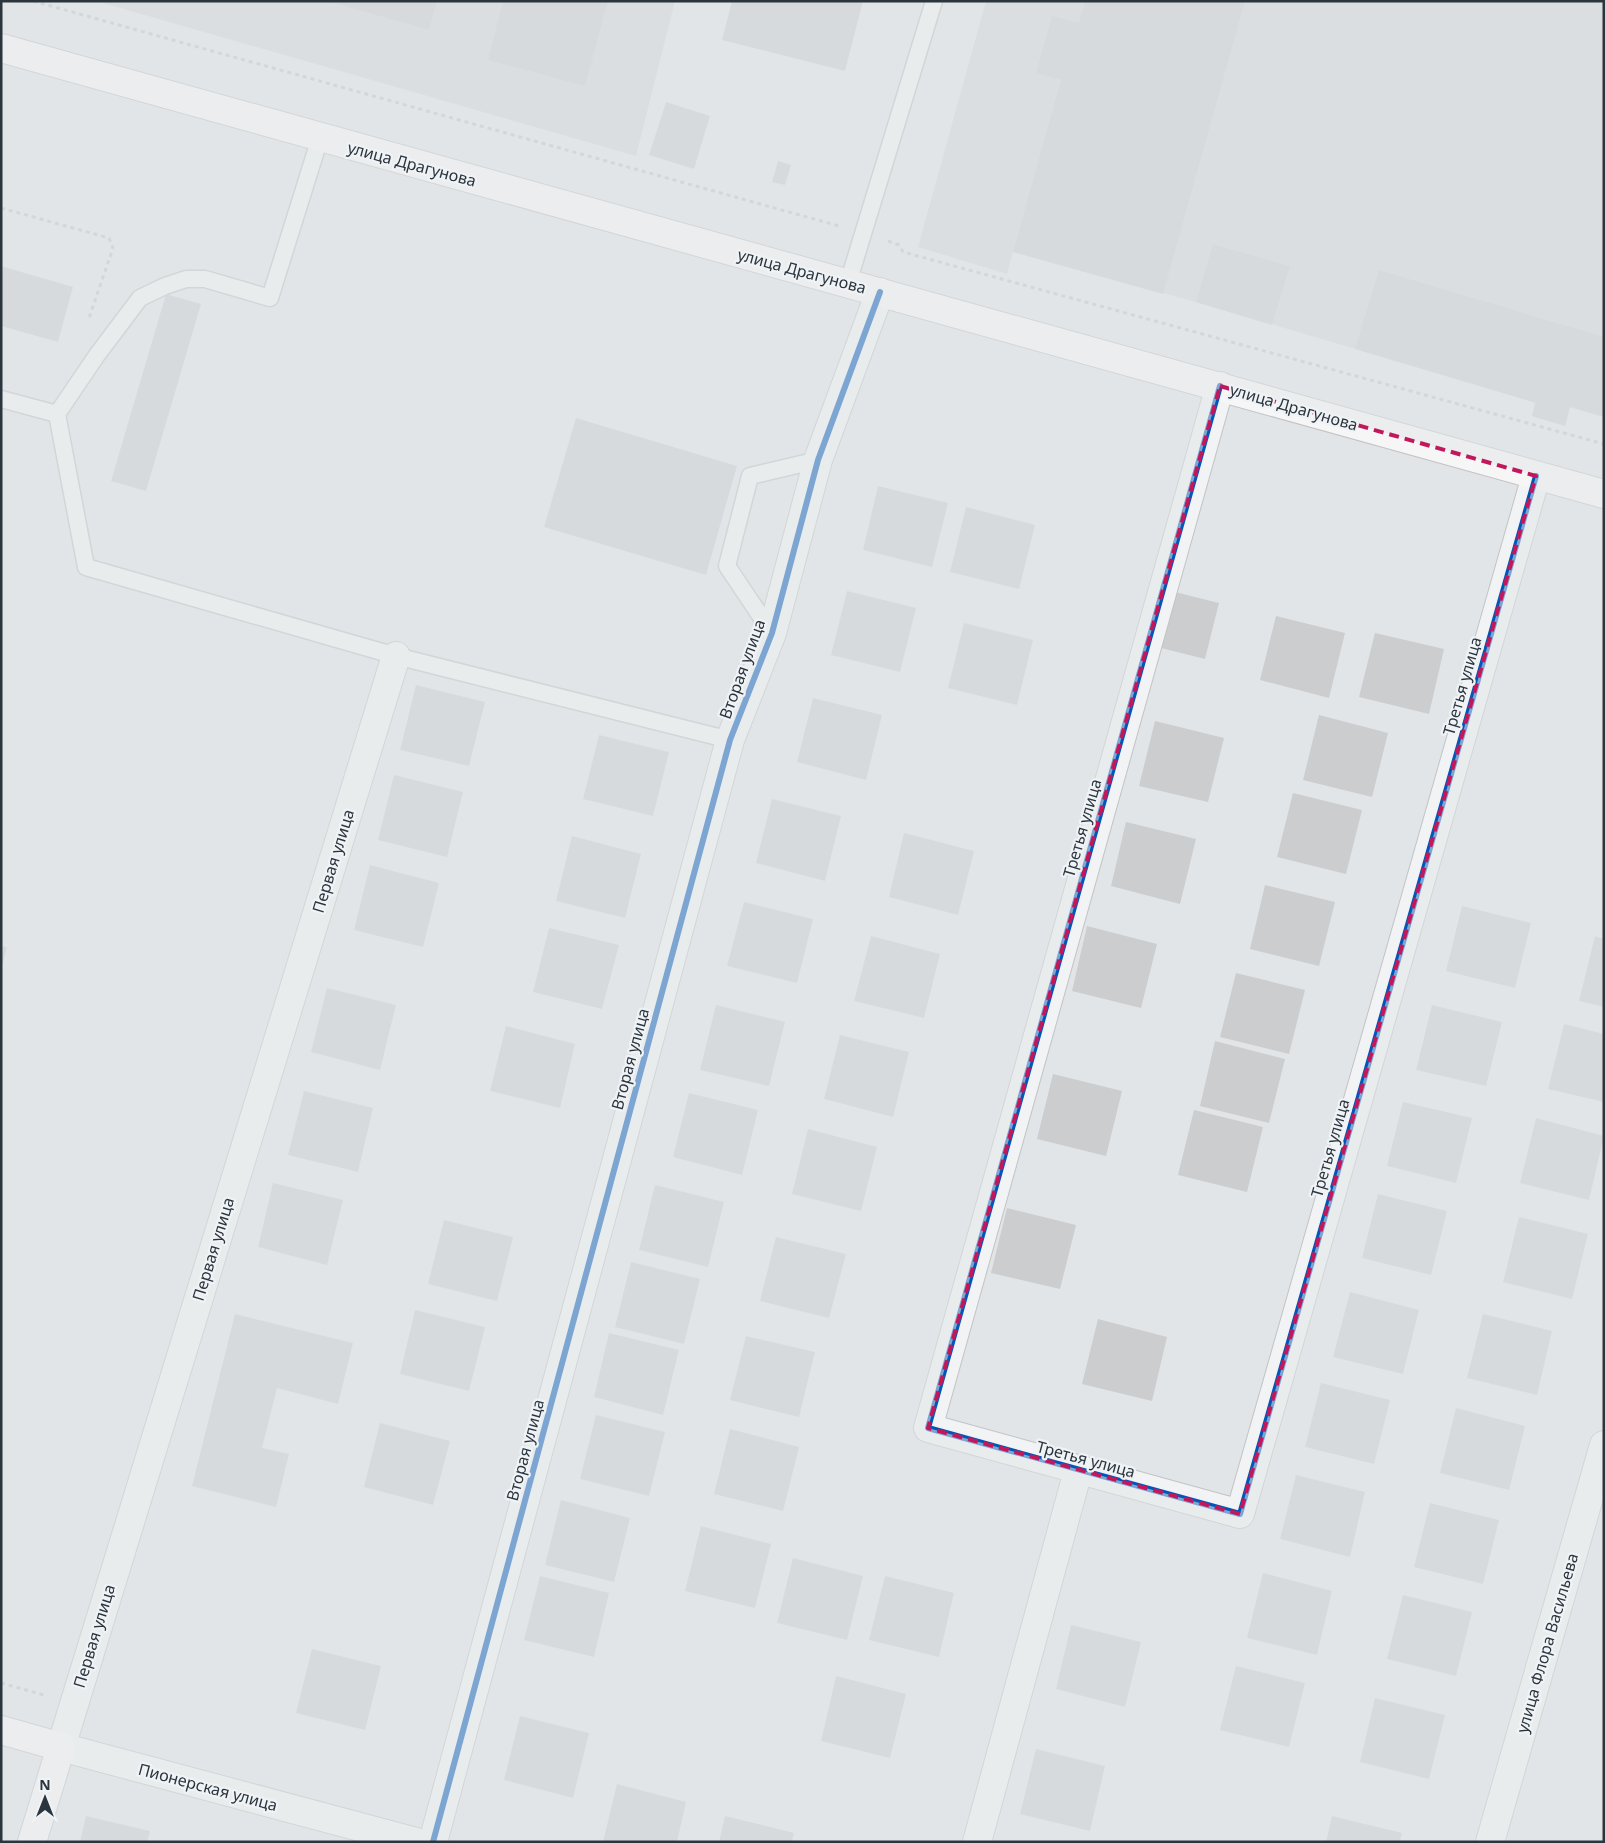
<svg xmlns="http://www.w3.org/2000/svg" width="1605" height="1843" viewBox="0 0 1605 1843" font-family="'Noto Sans',sans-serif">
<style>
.built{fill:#d1d5da}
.building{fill:#cbcdcf}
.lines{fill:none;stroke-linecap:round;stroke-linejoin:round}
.lane-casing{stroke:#c1c3c5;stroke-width:19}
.street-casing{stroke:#c1c3c5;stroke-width:30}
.secondary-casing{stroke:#c1c3c5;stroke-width:30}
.path{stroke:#c2c5c7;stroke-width:3;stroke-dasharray:4 4;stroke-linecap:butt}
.lane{stroke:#f1f3f4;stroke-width:16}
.street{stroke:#f1f3f4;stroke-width:28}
.secondary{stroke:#f6f6f6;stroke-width:28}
.cycleway-casing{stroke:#f0f3f6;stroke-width:9}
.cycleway{stroke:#0057b8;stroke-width:6}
.marked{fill:none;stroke:#c2185b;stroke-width:4;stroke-dasharray:10 6;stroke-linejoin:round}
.labels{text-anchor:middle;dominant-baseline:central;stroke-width:4.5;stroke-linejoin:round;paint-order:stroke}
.street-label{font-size:16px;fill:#2b353e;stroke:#f0f3f6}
</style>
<rect width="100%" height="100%" fill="#e2e5e7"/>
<path class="built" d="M96 1H675L636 156Z
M986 1H1604V417L1570 407 1565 426 1532 416 1535 402 1196 302 1013 252 1007 274 918 247Z"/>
<path class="building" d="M327 1H437L429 30Z
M503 1H608L585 86 488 60Z
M732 1H863L845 71 722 40Z
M1085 1H1245L1163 294 1013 252 1061 80 1036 73 1052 16 1079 23Z
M666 102 710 116 694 169 649 155Z
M778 161 791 165 785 185 772 182Z
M1213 244 1290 266 1272 325 1196 302Z
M1 266 73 287 58 342 1 326Z
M1379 270 1604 337V417L1570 407 1565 426 1532 416 1536 403 1355 349Z
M166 294 201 304 146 491 111 481Z
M576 418 737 466 706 575 544 527Z
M878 486 948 503 932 567 863 550Z
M966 507 1035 525 1019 589 950 572Z
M847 591 916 608 900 672 831 655Z
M1175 592 1219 603 1205 659 1161 648Z
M1276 616 1345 633 1329 698 1260 680Z
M964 623 1033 640 1017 705 948 688Z
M1375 633 1444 649 1429 714 1359 697Z
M416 685 485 702 469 766 400 750Z
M813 698 882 715 866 780 797 762Z
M1319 715 1388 733 1372 797 1303 780Z
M1155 721 1224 738 1208 802 1139 786Z
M599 735 669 752 653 816 583 799Z
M394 775 463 792 447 857 378 840Z
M1293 793 1362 810 1346 874 1277 857Z
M772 799 841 816 825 881 756 863Z
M1126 822 1196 839 1180 904 1111 886Z
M904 833 974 851 958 915 889 897Z
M572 836 641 854 625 918 556 901Z
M370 865 439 883 423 947 354 930Z
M1265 885 1335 902 1319 966 1250 949Z
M744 902 813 919 797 983 727 966Z
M1462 906 1531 923 1515 988 1446 971Z
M1087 926 1157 944 1141 1008 1072 991Z
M549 928 619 945 602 1009 533 992Z
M871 936 940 954 924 1018 854 1001Z
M1595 936 1604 939V1007L1579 1001Z
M1 946 7 947 2 966H1Z
M1236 973 1305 990 1289 1054 1220 1037Z
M327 988 396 1005 380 1070 311 1052Z
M716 1005 785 1022 769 1086 700 1070Z
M1432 1005 1502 1022 1486 1086 1416 1070Z
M1564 1024 1604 1034V1102L1548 1089Z
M506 1026 575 1044 560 1108 490 1091Z
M840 1035 909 1052 893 1117 824 1099Z
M1215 1041 1285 1059 1269 1123 1200 1106Z
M1053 1074 1122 1091 1106 1156 1037 1139Z
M304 1091 373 1108 358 1172 288 1155Z
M689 1093 758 1110 742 1175 673 1157Z
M1403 1102 1472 1118 1456 1183 1387 1166Z
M1194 1110 1263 1127 1247 1192 1178 1175Z
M1536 1118 1604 1136 1589 1200 1520 1183Z
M808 1129 877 1147 861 1211 792 1194Z
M273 1183 343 1200 327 1265 258 1247Z
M655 1185 724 1202 708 1267 639 1250Z
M1378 1194 1447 1211 1431 1275 1362 1258Z
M1007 1208 1076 1225 1060 1289 991 1273Z
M1519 1217 1588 1234 1572 1299 1503 1282Z
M444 1220 513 1237 497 1301 428 1284Z
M776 1237 846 1254 829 1318 760 1301Z
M631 1262 700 1279 684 1344 615 1327Z
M1350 1292 1419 1310 1403 1374 1333 1357Z
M415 1310 485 1327 469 1391 400 1374Z
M235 1314 353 1343 338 1404 277 1388 262 1448 289 1454 276 1507 192 1486Z
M1483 1314 1552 1331 1537 1395 1467 1378Z
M1098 1319 1167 1337 1152 1401 1082 1384Z
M609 1333 679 1350 663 1415 594 1397Z
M746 1336 815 1352 799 1417 730 1400Z
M1321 1383 1390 1400 1374 1464 1305 1447Z
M1456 1408 1525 1426 1509 1490 1440 1473Z
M596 1415 665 1432 649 1496 580 1479Z
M380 1423 450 1441 433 1505 364 1487Z
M730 1429 799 1447 783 1511 714 1494Z
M1296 1475 1365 1492 1350 1557 1280 1539Z
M561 1500 630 1518 614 1582 545 1565Z
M1430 1503 1499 1520 1483 1584 1414 1567Z
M701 1526 771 1544 755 1608 685 1591Z
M793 1558 863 1576 847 1640 777 1623Z
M1263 1573 1332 1591 1317 1655 1247 1638Z
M540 1576 609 1593 594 1657 524 1640Z
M885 1576 954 1593 939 1657 869 1640Z
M1403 1595 1472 1612 1456 1676 1387 1659Z
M1071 1625 1141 1642 1125 1707 1056 1689Z
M312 1649 381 1666 365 1730 296 1713Z
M1236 1666 1305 1683 1289 1747 1220 1730Z
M836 1676 906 1694 890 1758 821 1741Z
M1375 1698 1445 1715 1429 1779 1360 1762Z
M520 1716 589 1733 573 1798 504 1780Z
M1036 1749 1105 1766 1090 1831 1020 1814Z
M617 1784 686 1802 677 1842H603Z
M86 1816 150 1831 147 1842H80Z
M725 1816 794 1833 792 1842H719Z
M1332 1816 1402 1833 1400 1842H1326Z"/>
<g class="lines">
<g class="lane-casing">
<path id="lane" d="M848 283 934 1
M1 399 57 414 86 567 396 656 730 740
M57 414 97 355 140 298 165 286 186 279H205L270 298 320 138
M772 633 727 566 750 476 818 460"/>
</g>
<g class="street-casing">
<path id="street" d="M1220 386 928 1428 1240 1514 1536 476
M396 656 61 1747 416 1842
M433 1842 730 740 772 633 818 460 880 292
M977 1842 1078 1471
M1490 1842 1604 1445"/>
</g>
<g class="secondary-casing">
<path id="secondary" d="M1 48 1604 494
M1 1730 61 1747 32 1842"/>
</g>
<path class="path" d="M33 1 839 226
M1 208 109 238 113 248 88 321
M888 241 899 245 903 252 1604 444
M1 1683 44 1695"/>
<use href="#lane" class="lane"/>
<use href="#street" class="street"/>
<use href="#secondary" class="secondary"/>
<g class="cycleway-casing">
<path id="cycleway" d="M1220 386 928 1428 1240 1514 1536 476
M433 1842 730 740 772 633 818 460 880 292"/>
</g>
<use href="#cycleway" class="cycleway"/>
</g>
<path d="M0 0H1605V1843H0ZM1220 386 1536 476 1240 1514 928 1428Z" fill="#e2e5e7" fill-opacity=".55" fill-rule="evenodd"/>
<path class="marked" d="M1220 386 1536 476 1240 1514 928 1428Z"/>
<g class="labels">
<g class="street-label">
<text transform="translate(412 164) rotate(15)">улица Драгунова</text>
<text transform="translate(802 271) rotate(15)">улица Драгунова</text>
<text transform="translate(1294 407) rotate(16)">улица Драгунова</text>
<text transform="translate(742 669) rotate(-70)">Вторая улица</text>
<text transform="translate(1462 686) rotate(-74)">Третья улица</text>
<text transform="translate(1082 828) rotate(-74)">Третья улица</text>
<text transform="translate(333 861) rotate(-73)">Первая улица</text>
<text transform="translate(630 1059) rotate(-75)">Вторая улица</text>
<text transform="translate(1330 1148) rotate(-74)">Третья улица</text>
<text transform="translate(213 1249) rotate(-73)">Первая улица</text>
<text transform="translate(525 1450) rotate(-75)">Вторая улица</text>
<text transform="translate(1086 1459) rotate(15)">Третья улица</text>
<text transform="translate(94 1636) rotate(-73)">Первая улица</text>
<text transform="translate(1547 1643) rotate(-74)">улица Флора Васильева</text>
<text transform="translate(208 1787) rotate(15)">Пионерская улица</text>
</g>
</g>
<rect width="1605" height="1843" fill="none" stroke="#2b353e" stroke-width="5"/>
<g transform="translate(45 1798)" stroke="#f0f3f6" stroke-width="4" paint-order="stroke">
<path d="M0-4L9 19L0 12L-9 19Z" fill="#2b353e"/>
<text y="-8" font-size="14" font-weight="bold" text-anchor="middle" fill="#2b353e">N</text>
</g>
</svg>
